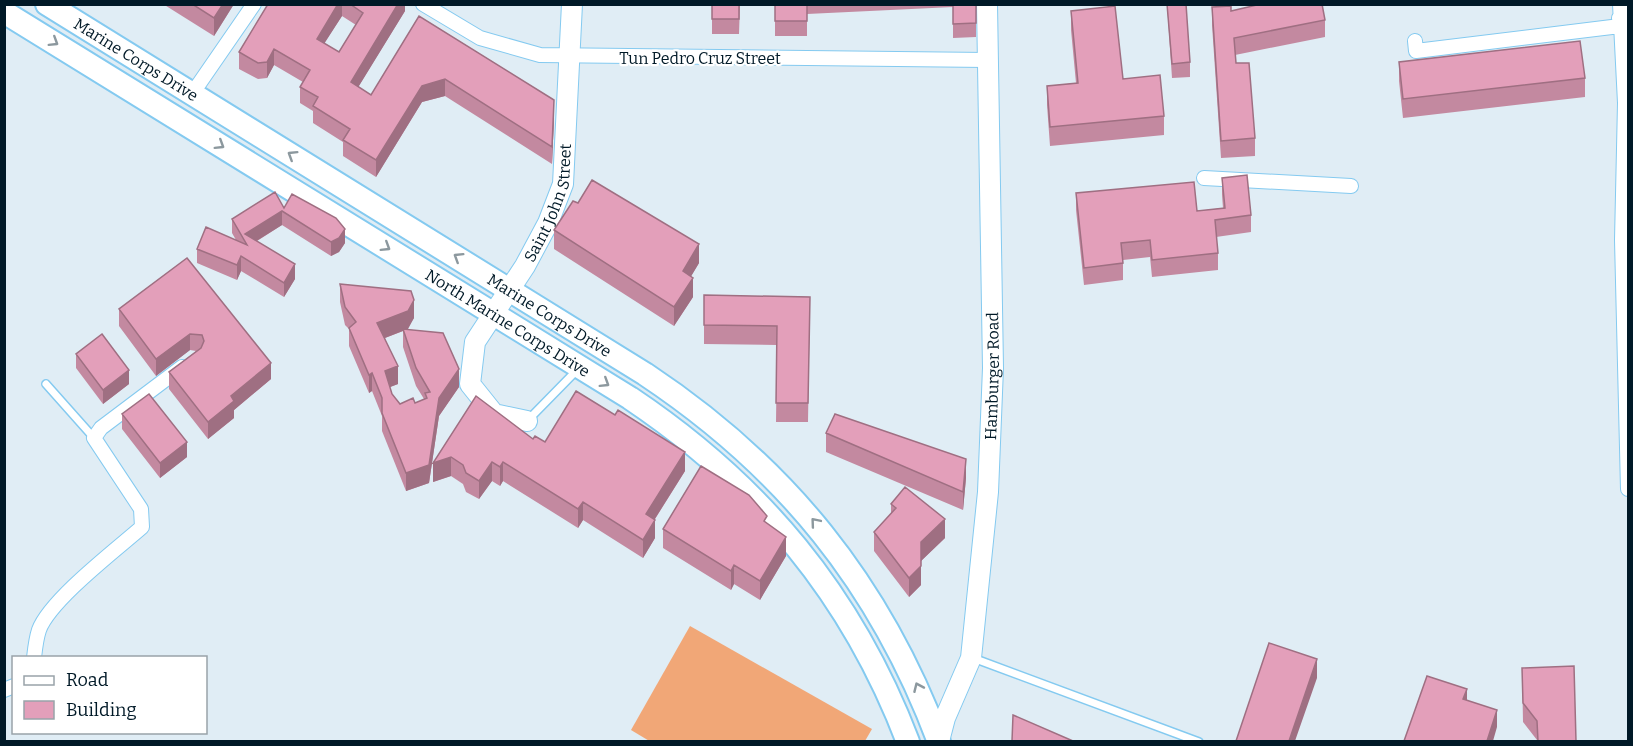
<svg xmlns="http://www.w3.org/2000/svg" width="1633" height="746" viewBox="0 0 1633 746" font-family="Bitter,serif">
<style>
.pitch{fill:#f1a777}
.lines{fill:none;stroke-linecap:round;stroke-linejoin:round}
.lane-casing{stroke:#84caf0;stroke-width:10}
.street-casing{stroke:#84caf0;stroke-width:16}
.secondary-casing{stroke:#84caf0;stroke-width:22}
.primary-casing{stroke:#84caf0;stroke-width:26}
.lane{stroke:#fff;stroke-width:7}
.street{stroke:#fff;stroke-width:14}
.secondary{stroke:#fff;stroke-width:20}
.primary{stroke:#fff;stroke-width:22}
.wall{fill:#c389a0;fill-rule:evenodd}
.shaded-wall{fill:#9f6f82}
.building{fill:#e39fba;stroke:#9f6f82;stroke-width:1.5}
.oneway{stroke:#8c989e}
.labels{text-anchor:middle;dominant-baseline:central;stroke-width:4.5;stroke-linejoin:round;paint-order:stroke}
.street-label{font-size:16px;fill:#001927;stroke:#fff}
</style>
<rect width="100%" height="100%" fill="#e0edf5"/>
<path class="pitch" d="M690 626 872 729 865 741 651 742 631 730Z"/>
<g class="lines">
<g class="lane-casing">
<path id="lane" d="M46 384 94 438
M529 419 578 369
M973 658 1199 742"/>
</g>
<g class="street-casing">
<path id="street" d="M423 4 480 38 540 55 987 60
M1620 4 1625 103 1622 240 1628 489
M1415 41 1416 51 1620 26 1619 18
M192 94 254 4
M1204 178 1351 186
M34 658C35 649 36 639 39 630 50 600 117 549 142 527L141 509 94 438 101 428 182 367
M4 690 14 686"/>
</g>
<g class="secondary-casing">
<g id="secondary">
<path id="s1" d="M527 421 494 414 470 384 475 342 525 266 548 223 563 184 572 4"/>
<path id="s2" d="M939 741 945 718 971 658 988 492 993 368 987 4"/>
</g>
</g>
<g class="primary-casing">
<g id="primary">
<path id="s3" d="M47 4 645 374C785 467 880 584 939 742"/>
<path id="s4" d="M4 12 630 398C760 485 852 595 908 742"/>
</g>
</g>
<use href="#lane" class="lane"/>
<use href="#street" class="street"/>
<use href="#secondary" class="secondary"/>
<use href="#primary" class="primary"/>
</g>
<path class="wall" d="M163 4H234L214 36Z
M268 4H405V11L358 87 371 95 419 16 554 117 552 164 445 96 422 102 376 177 343 156V142L313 123V111L300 103V87L303 82 274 65 267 78 258 79 239 69V52ZM342 16 356 25 339 52 324 43Z
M712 4H740L739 34H712Z
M775 4H976V37L953 38V7L807 14V36H775Z
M1167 4 1190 62V77L1172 78Z
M1212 7 1231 11 1325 20V37L1235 55 1236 63 1255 138V156L1221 158 1212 25Z
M1071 11 1123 79 1164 116V135L1050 146 1047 105V86L1076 83 1071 30Z
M1399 62 1585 78V97L1403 118 1399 81Z
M1222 178 1251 215V232L1216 237 1218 253V270L1152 277 1150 257 1123 260V280L1084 285 1076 210V193L1197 211 1223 208 1222 195Z
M578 203 699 263 691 276 693 297 674 326 554 249V230Z
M284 208 345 243 339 252 331 256 282 225 257 241 295 279 284 297 241 271 237 280 197 263V249L236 240 232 233V219Z
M187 258 271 379 234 410V418L208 439 169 389V372L196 351 190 350 156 376 119 326V309Z
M340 284 414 318 406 329 459 387 439 416 429 483 406 491 382 431V416L372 391 369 393 349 346V329L345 325 340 302ZM403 331V347L416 386 424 399 415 403 400 404 392 394 390 387 398 384 385 338Z
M704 295 810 297 808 422H776L777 345 704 344Z
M76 354 129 384 103 404 76 368Z
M476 396 533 439 685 471 655 519V538L643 558 583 520 578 528 503 481 500 486 492 481 479 499 466 492 463 484 451 476 433 482Z
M122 414 187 457 160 478 122 429Z
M826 433 966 478 963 510 826 452Z
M891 504 945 538 921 561V585L909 597 874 551V532L891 514Z
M767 524 786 556 760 600 734 584 731 590 663 548V529Z
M1522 668 1576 741H1537V740L1523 722Z"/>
<path class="shaded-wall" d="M223 4H234L214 36V18Z
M338 4H342V16L317 55V39Z
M398 4H405V11L351 99V82Z
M274 49V65L267 78V62Z
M445 79V96L422 102 376 177V160L422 86Z
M554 100V117L552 164V147Z
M282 211V225L247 247 245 234Z
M345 229V243L339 252 331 256V242Z
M699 244V263L683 290V271Z
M241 256V271L237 280V265Z
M295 264V279L284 297V283Z
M693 278V297L674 326V307Z
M414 300V318L408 329 377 341V323Z
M190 334V350L156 376V359Z
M271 363V379L234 410V418L208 439V422L231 396Z
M398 366V384L385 389V371Z
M459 369V387L439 416 429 483 406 491V473L439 398Z
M129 370V384L103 404V390Z
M372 373V391L369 393V375Z
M187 442V457L160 478V463Z
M685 452V471L646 533V514Z
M451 457V476L433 482V463Z
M966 459V478L963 510V492Z
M492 462V481L479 499V481Z
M503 462V481L500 486V467Z
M583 502V520L578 528V509Z
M945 519V538L921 561V585L909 597V578L921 542Z
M655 520V538L643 558V540Z
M786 537V556L760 600V581Z
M734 565V584L731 590V571Z
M1317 659V678L1295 741H1289Z
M1467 689V706L1463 699Z
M1497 710V727L1493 741H1487Z"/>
<path class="building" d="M192 4H223L214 18Z
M268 4H338L317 39 339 52 363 13 350 4H398L351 82 371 95 419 16 554 100 552 147 445 79 422 86 376 160 343 140 350 129 313 106 318 97 300 87 310 70 274 49 267 62 258 63 239 52Z
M712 4H739V19H712Z
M775 4H807V21H775Z
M953 4H976V23L953 24Z
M1167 4H1186L1190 62 1172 64Z
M1261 4H1322L1325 20 1234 38 1236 63H1249L1255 138 1221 141 1212 7 1231 6V11Z
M1115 6 1123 79 1160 75 1164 116 1050 127 1047 86 1078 83 1071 11Z
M1580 41 1585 78 1403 99 1399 62Z
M1247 175 1251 215 1215 220 1218 253 1152 260 1150 240 1121 243 1123 263 1084 268 1076 193 1194 182 1197 211 1225 208 1222 178Z
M592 180 699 244 683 271 693 278 674 307 554 230 573 201 578 203Z
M275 192 284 208 292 194 336 218 345 229 339 238 331 242 282 211 245 234 295 264 284 283 241 256 237 265 197 249 206 227 247 245 232 219Z
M187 258 271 363 231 396 234 401 208 422 169 372 201 348 204 341 202 335 190 334 156 359 119 309Z
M340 284 411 291 414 300 408 311 377 323 398 366 385 371 392 394 400 404 413 398 415 403 427 398 425 393 430 392 416 368 403 329 443 333 459 369 439 398 429 465 406 473 382 413V398L372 373 369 375 349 328 356 322 345 307Z
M704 295 810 297 808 403H776L777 326 704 325Z
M102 334 129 370 103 390 76 354Z
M576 391 615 415 618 410 685 452 646 514 655 520 643 540 583 502 578 509 503 462 500 467 492 462 479 481 466 473 463 465 451 457 433 463 476 396 533 439 535 436 545 442Z
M149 394 187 442 160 463 122 414Z
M835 414 966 459 963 492 826 433Z
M701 466 749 495 767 516 764 521 786 537 760 581 734 565 731 571 663 529Z
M905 487 945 519 921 542V566L909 578 874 532 896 508 891 504Z
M1269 643 1317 659 1289 741H1236Z
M1574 666 1576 741H1538L1537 721 1523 703 1522 668Z
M1427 676 1467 689 1463 699 1497 710 1487 741H1404Z
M1013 715 1073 741H1012Z"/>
<defs><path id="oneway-chevron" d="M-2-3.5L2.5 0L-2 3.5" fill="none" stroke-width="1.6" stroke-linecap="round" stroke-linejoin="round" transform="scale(1.5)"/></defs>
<g class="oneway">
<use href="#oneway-chevron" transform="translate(54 42) rotate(32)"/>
<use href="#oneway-chevron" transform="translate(220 145) rotate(32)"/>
<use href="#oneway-chevron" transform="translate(292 155) rotate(-148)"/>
<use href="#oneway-chevron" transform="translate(386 247) rotate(32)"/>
<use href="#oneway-chevron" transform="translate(458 257) rotate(-148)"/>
<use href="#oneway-chevron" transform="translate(605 383) rotate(32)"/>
<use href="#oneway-chevron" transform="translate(815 522) rotate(-130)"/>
<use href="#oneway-chevron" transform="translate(918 687) rotate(-114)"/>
</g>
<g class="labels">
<g class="street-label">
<text x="700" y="58">Tun Pedro Cruz Street</text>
<text stroke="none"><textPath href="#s3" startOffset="105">Marine Corps Drive</textPath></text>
<text stroke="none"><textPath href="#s1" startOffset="274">Saint John Street</textPath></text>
<text stroke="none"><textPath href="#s3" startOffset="591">Marine Corps Drive</textPath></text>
<text stroke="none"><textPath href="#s4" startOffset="592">North Marine Corps Drive</textPath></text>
<text stroke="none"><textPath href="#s2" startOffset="372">Hamburger Road</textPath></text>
</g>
</g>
<rect width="1633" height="746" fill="none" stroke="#001927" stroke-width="12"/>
<rect x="12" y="656" width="195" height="78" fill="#ffffff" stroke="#99a3a9" stroke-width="1.5"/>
<rect x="24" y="676" width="30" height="9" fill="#ffffff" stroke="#99a3a9" stroke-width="1.5"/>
<text x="66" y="686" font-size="18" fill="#001927">Road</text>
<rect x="24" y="701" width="30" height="18" fill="#e39fba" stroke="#99a3a9" stroke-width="1.5"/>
<text x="66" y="716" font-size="18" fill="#001927">Building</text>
</svg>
